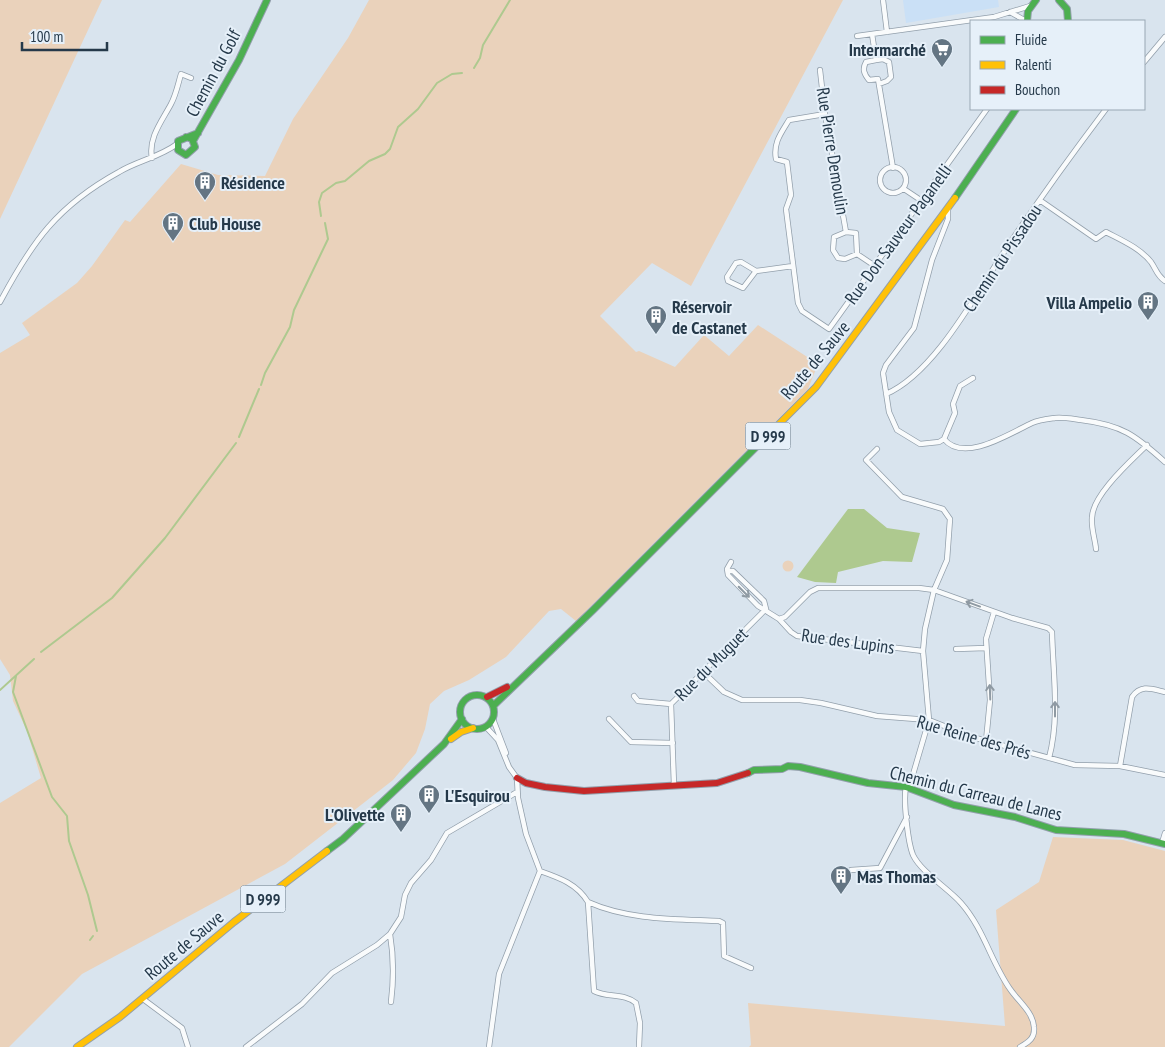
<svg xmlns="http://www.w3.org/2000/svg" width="1165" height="1047" viewBox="0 0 1165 1047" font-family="'PT Sans Narrow',sans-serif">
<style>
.built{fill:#cae0f6}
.green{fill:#ead2bb}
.water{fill:#aec98f}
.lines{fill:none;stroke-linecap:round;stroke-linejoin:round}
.stream{stroke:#aec98f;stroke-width:2}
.street-casing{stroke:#929fab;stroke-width:6}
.fast-casing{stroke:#929fab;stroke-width:8}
.slow-casing{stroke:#929fab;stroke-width:8}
.jam-casing{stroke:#929fab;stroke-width:8}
.street{stroke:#f9fbfc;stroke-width:4.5}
.fast{stroke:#4caf50;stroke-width:6}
.slow{stroke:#ffc107;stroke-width:6}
.jam{stroke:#c62828;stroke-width:6}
.oneway{stroke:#8f9aa3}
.labels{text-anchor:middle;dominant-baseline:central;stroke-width:4;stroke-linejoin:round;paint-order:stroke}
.shield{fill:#e6f0f9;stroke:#5f707e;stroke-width:1}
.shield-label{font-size:16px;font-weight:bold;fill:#25394a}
.poi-label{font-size:18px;font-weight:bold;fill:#25394a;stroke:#e6f0f9;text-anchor:start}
.street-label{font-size:18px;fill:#25394a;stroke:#e6f0f9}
</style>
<rect width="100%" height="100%" fill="#d9e4ee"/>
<path class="built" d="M903 0H998L999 7 906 23Z"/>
<path class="green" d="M0 0H102L0 219Z
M369 0H843L691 286 652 263 600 316 636 352 639 351 675 367 704 335 729 356 758 325 818 364 808 389 576 621 561 609 549 611 506 657 469 680 444 691 430 704 425 729 416 753 393 780 379 791 285 864 82 974 9 1047H0V803L41 778 27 731 13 701 10 675 0 659V353L30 335 22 323 77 283 92 266 125 220 130 222 181 164 218 175 265 176 293 119 348 38Z
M782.5 566a5.5 5.5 0 1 1 11 0a5.5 5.5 0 1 1-11 0Z
M1053 837 1123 840 1165 851V1047H749L751 1045 748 1003 1005 1026 996 910 1039 882Z"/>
<path class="water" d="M848 509H864L887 528 920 533 912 562 883 561 838 572 836 583 815 582 797 577Z"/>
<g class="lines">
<path class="stream" d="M474 68 480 58 483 45 510 0
M321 216 319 202 322 193 336 183 345 181 369 161 385 154 390 149 398 127 418 109 437 83 452 74 462 73
M261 385 265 373 290 327 294 310 328 239 325 223
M239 437 259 389
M41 652 112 598 165 538 236 443
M16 676 13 692 52 797 67 816 69 841 88 895 97 931
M0 690 34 659
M90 940 93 936"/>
<g class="street-casing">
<path id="street" d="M883 0 887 32
M1010 12 1026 21
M872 34 876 60 866 62C862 69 864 74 869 80L878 79 893 168
M857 36 994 17 1030 6
M876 60 883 59 889 62 891 77 887 81 879 84
M1144 62 1165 37
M820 70 825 114 846 232 856 233 857 254
M825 114 789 120C781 133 773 143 776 159L787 162 791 195 786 209 798 303 802 311 829 329 987 109
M152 158C148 138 162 121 171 104 176 95 178 84 181 74L191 78
M880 180a13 13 0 1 1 26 0a13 13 0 1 1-26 0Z
M904 189 922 201
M1041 201 1096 239 1106 232C1121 240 1140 248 1151 262 1156 269 1157 276 1165 281
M948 209V219L932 260 914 328 886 365 883 373 889 412 897 430 920 444 939 442 944 439C964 464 1012 432 1032 423 1039 420 1048 419 1055 418 1063 417 1073 419 1081 420 1122 425 1135 435 1165 462
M846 232 834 237 833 250 838 258 845 259 857 254 875 266
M756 271 743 288 728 281 727 277 736 263 741 262 756 271 793 266
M0 302C32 242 57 206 119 172 137 161 160 157 177 144
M886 394C935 373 977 292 1006 249 1038 201 1072 154 1106 109
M944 439 955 413 953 404 960 386 973 378
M877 449 866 460 902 497 943 509 950 519 947 560 934 590 925 629 923 651 929 720 909 788
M1096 549C1095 539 1091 528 1092 518 1092 495 1131 461 1147 445
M731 562 727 569 728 575 758 606 779 619 785 617 810 592 818 588H919L934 590 1012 618 1048 628 1052 632C1053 674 1060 717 1049 758
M728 571H733L764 601 766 609
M779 619 791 632 797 636 923 651
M956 649 986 648
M702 671 724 692 742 700H800L821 703 877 716 929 720 972 737 1075 765 1120 766 1165 775
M634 696 638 701 671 704
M493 719 506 753
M609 719 631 742 673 743
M486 727 498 740 509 767 517 778 518 798 526 834 540 871 499 974 489 1047
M986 741 990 700 986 639 994 612
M1120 766 1132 697C1141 684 1152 689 1165 692
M674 785 671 704 766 609
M906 787C903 800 908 843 913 855 921 872 949 889 961 903 984 929 991 962 1010 989 1018 1001 1033 1012 1034 1027 1035 1038 1029 1042 1020 1047
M1162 843 1165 833
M851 870 880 868 907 817
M540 871C560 878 577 884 588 902L594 991C607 998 625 993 636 1003L640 1023 639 1047
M588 902C628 920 675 919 719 921L723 923 724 956 751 968
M390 934C394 958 394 978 391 1002
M143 999 182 1028 188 1047
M246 1047 302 1004 332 973 377 945 390 934 401 917 405 895 411 883 431 860 447 833 517 792"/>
</g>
<g class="fast-casing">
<path id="fast" d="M1059 0 1067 9 1068 21
M1027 21 1028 11 1036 0
M186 137 192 139 195 147 186 155 178 150V141L198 133
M193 141 239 60 267 0
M955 198 1016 109
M460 712a17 17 0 1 1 34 0a17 17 0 1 1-34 0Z
M493 706 593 610 775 428
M748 773 754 770 782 769 788 766 800 767 868 783 906 787 954 805 1015 817 1056 830 1124 834 1165 844
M327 851 343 839 444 744 462 719"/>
</g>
<g class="slow-casing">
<path id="slow" d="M775 428 816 387 955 198
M451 739 461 732 473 728
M77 1047 120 1017 234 922 327 851"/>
</g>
<g class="jam-casing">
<path id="jam" d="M487 697 507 687
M517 778 526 783 545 787 584 791 717 783 748 773"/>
</g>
<use href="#street" class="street"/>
<use href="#fast" class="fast"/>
<use href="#slow" class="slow"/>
<use href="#jam" class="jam"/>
</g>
<defs><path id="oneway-shaft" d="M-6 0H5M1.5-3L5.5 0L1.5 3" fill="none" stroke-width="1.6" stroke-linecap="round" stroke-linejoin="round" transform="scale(1.25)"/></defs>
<g class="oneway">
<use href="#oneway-shaft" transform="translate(744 592) rotate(45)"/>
<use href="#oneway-shaft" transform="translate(973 604) rotate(-160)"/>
<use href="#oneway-shaft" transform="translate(990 692) rotate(-92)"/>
<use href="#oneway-shaft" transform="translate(1055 709) rotate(-90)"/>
</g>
<defs>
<g id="supermarket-pin" transform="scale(1.125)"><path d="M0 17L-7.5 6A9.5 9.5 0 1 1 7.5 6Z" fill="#647583" stroke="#e6f0f9"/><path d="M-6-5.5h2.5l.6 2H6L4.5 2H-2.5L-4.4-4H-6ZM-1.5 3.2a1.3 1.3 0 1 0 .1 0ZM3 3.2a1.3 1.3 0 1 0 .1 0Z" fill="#fff"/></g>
<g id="building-pin" transform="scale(1.125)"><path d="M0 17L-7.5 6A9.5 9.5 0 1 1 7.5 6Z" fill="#647583" stroke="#e6f0f9"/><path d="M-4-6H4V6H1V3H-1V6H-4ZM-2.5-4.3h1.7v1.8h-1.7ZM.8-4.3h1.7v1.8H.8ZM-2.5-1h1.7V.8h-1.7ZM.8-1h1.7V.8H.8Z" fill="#fff"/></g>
</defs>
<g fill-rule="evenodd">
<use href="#supermarket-pin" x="942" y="49"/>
<use href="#building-pin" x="205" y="182"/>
<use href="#building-pin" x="173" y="223"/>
<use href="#building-pin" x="1148" y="302"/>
<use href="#building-pin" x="656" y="316"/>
<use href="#building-pin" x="429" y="795"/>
<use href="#building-pin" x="401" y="814"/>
<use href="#building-pin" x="841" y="876"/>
</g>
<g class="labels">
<g class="shield">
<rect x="745.5" y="422.5" width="45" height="27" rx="4"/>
<rect x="240.5" y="885.5" width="45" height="27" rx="4"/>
</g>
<g class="shield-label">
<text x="768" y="436">D 999</text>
<text x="263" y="899">D 999</text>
</g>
<g class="poi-label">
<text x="926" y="49" text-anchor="end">Intermarché</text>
<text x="221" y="182">Résidence</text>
<text x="189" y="223">Club House</text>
<text x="1132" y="302" text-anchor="end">Villa Ampelio</text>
<text x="672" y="306">Réservoir<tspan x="672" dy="21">de Castanet</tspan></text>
<text x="445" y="795">L'Esquirou</text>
<text x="385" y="814" text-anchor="end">L'Olivette</text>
<text x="857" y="876">Mas Thomas</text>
</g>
<g class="street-label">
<text transform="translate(213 73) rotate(-62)">Chemin du Golf</text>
<text transform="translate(833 151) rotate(81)">Rue Pierre Demoulin</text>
<text transform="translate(898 234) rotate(-54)">Rue Don Sauveur Paganelli</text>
<text transform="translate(1002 258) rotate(-56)">Chemin du Pissadou</text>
<text transform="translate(815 360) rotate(-50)">Route de Sauve</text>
<text transform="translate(848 641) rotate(8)">Rue des Lupins</text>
<text transform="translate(711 664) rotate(-45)">Rue du Muguet</text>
<text transform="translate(974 737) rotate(16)">Rue Reine des Prés</text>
<text transform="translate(976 793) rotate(14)">Chemin du Carreau de Lanes</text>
<text transform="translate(184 945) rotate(-40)">Route de Sauve</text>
</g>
</g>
<rect x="970" y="20" width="175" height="90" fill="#e6f0f9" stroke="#99a7b3"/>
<rect x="980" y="36" width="25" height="8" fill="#4caf50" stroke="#99a7b3"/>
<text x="1015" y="45" font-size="15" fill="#25394a">Fluide</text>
<rect x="980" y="61" width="25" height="8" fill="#ffc107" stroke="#99a7b3"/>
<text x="1015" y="70" font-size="15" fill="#25394a">Ralenti</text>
<rect x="980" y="86" width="25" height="8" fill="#c62828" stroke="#99a7b3"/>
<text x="1015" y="95" font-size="15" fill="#25394a">Bouchon</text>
<path d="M22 42v8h85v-8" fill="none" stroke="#25394a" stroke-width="2.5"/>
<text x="30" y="42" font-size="15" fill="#25394a" stroke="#e6f0f9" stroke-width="4" paint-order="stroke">100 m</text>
</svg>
